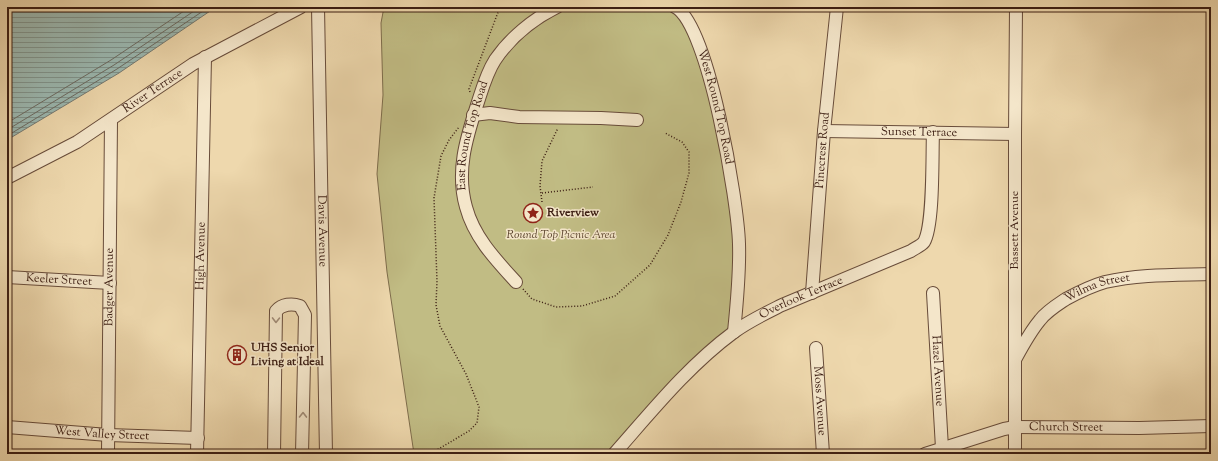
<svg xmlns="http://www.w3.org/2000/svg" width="1218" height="461" viewBox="0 0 1218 461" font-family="'Sorts Mill Goudy',serif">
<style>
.green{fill:#c1bc84;stroke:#7e6d4c}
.water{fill:url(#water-rules);stroke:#757a72}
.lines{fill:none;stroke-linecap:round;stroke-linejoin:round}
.shore{stroke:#6c6b62;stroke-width:1}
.minor-casing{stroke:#684c3a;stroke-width:14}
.path{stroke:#3c1e13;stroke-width:1.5;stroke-dasharray:1 2;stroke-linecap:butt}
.minor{stroke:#f4e6ca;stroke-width:12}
.oneway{stroke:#a18c78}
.labels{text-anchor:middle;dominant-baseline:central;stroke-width:3;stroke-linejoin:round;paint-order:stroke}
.street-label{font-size:12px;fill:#3c1e13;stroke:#f4e6ca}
.poi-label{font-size:12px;font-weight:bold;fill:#3c1e13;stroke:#f4e6ca;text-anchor:start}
.park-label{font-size:12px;font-style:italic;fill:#5d462f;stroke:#f4e6ca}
</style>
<defs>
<pattern id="water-rules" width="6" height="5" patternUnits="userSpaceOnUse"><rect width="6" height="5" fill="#9bb8b1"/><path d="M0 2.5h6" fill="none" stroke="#80958f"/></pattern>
</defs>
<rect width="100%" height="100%" fill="#eed8ad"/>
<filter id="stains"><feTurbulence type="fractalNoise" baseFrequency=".005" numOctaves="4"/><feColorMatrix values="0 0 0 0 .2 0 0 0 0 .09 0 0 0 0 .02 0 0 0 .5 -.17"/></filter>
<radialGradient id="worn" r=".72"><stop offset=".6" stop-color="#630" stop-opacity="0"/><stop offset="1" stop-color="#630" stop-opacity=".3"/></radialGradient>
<path class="green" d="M384 7H683L714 92 737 215 734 332 614 454H414L387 272 377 174 383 95 381 23Z"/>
<path class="water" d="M7 7H216L119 73 7 140Z"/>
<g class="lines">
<path class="shore" d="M7 123 111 60 190 7
M7 130 114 65 200 7
M7 136 117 69 209 7"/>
<g class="minor-casing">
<g id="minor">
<path id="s1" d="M318 7 326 454"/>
<path id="s2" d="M675 7C709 24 738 204 739 244 740 273 737 302 734 332"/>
<path d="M473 115 490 113 519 117 601 118 637 120"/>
<path id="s3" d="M824 131 1015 134"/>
<path id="s4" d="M7 178 77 142 193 64 301 7"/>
<path id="s5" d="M7 277 110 283"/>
<path id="s6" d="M516 282C495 259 474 237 466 207 456 172 466 139 477 105 482 90 486 74 495 60 510 38 533 19 557 7"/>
<path id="s7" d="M812 293 824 131 837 7"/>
<path id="s8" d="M933 293 942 448"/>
<path id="s9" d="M816 348 823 454"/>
<path id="s10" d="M1016 358C1023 345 1030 332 1040 320 1047 311 1057 305 1066 299 1079 292 1091 286 1105 282 1139 274 1176 275 1211 274"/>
<path id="s11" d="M7 427 108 435 198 438"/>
<path id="s12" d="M108 454 111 120"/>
<path id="s13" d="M197 454 205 57"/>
<path d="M274 454 276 311C282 304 292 303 300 306L305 315 302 454"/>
<path id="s14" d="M614 454C652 411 688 366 734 332 749 321 766 313 782 305L911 251C915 248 921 246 924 242 934 225 932 155 933 132"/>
<path id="s15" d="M925 454 1004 429 1015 427 1139 428 1211 426"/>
<path d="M1015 454V134L1016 7"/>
</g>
</g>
<path class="path" d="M470 92 469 89 500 7
M542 193 593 187
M542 202 540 186 542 161 558 128
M523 289 532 299 556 307 582 306 615 296 650 265 668 235 681 202 689 173V152L682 142 665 133
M430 454 469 431 477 423 479 407 466 374 440 326 436 305 437 281 434 198 441 156 449 140 459 127"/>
<use href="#minor" class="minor"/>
</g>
<defs><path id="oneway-chevron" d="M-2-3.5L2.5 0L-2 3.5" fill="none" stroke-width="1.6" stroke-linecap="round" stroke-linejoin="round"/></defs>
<g class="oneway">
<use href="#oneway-chevron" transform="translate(276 320) rotate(91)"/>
<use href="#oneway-chevron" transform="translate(303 415) rotate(-89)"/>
</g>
<defs>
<g id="sight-ring" transform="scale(1)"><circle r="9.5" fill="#f4e6ca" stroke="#8f2418" stroke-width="1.5"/><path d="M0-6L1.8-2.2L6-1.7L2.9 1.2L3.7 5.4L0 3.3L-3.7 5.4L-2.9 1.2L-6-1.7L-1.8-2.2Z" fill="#8f2418"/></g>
<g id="building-ring" transform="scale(1)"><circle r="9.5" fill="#f4e6ca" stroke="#8f2418" stroke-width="1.5"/><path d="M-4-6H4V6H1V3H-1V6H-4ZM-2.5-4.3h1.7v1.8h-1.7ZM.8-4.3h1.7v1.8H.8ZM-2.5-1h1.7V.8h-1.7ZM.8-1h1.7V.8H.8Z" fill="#8f2418"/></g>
</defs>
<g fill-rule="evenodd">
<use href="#sight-ring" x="533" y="213"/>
<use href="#building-ring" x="237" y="355"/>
</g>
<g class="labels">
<g class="street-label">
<text stroke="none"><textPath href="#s4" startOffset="170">River Terrace</textPath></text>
<text stroke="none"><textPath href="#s2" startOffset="110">West Round Top Road</textPath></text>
<text stroke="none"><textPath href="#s3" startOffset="95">Sunset Terrace</textPath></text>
<text stroke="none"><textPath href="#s6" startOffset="164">East Round Top Road</textPath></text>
<text stroke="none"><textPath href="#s7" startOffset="143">Pinecrest Road</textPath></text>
<text transform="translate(1015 230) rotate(-90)">Bassett Avenue</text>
<text stroke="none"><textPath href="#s1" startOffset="224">Davis Avenue</textPath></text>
<text stroke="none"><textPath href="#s13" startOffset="198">High Avenue</textPath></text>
<text stroke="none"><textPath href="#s5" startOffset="52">Keeler Street</textPath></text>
<text stroke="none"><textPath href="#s12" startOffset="167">Badger Avenue</textPath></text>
<text stroke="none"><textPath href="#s10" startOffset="112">Wilma Street</textPath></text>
<text stroke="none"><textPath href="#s14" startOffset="247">Overlook Terrace</textPath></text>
<text stroke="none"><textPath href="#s8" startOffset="78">Hazel Avenue</textPath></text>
<text stroke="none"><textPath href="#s9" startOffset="53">Moss Avenue</textPath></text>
<text stroke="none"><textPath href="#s15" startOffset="145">Church Street</textPath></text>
<text stroke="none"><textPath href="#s11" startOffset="95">West Valley Street</textPath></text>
</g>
<g class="poi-label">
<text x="547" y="213">Riverview</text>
<text x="251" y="348">UHS Senior<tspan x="251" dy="14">Living at Ideal</tspan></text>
</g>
<g class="park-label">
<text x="561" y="235">Round Top Picnic Area</text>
</g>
</g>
<rect width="1218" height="461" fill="none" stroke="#eed8ad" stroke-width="24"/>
<rect x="8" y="8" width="1202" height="445" fill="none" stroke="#3c1e13" stroke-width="2"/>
<rect x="12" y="12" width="1194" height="437" fill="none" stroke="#3c1e13"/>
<rect width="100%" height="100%" filter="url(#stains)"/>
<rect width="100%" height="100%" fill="url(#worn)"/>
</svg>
